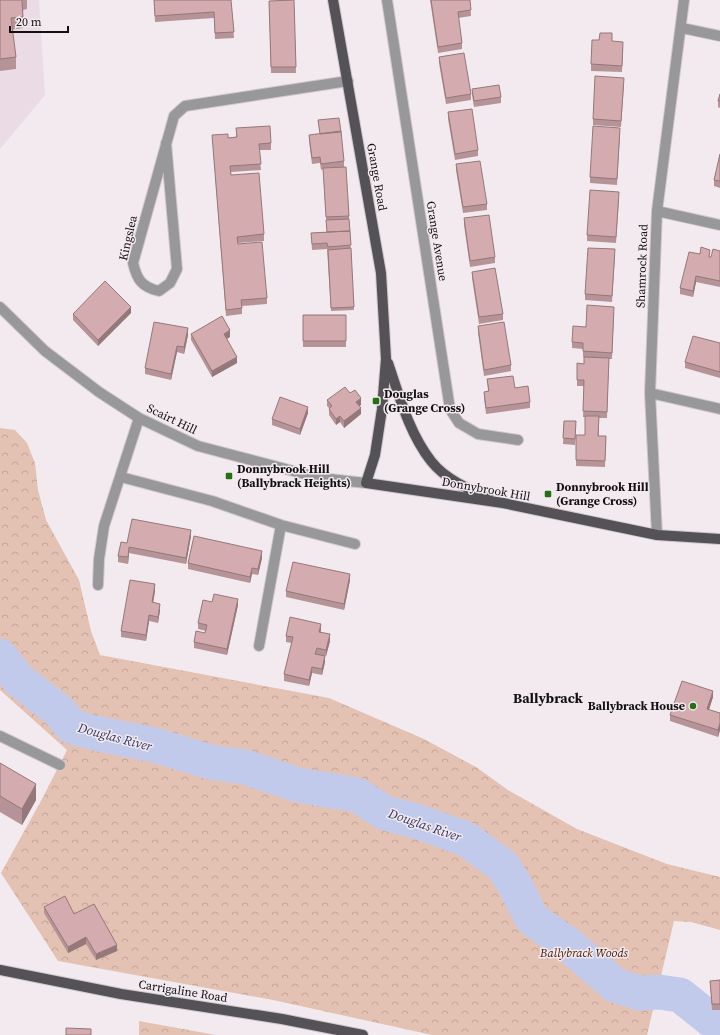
<svg xmlns="http://www.w3.org/2000/svg" width="720" height="1035" viewBox="0 0 720 1035" font-family="'Source Serif 4',serif">
<style>
.built{fill:#ebdbe5}
.forest{fill:url(#forest-crowns)}
.lines{fill:none;stroke-linecap:round;stroke-linejoin:round}
.river{stroke:#c2caec;stroke-width:35}
.minor-casing{stroke:#cfc7cc;stroke-width:12}
.major-casing{stroke:#cfc7cc;stroke-width:12}
.minor{stroke:#98979a;stroke-width:10}
.major{stroke:#545157;stroke-width:10}
.wall{fill:#b69396}
.shaded-wall{fill:#94787a}
.building{fill:#d4abaf;stroke:#94787a}
.poi-dot{fill:#267012;stroke:#f3eaef;stroke-width:1.5}
.labels{text-anchor:middle;dominant-baseline:central;stroke-width:3;stroke-linejoin:round;paint-order:stroke}
.street-label{font-size:12px;fill:#131012;stroke:#f3eaef}
.poi-label{font-size:12px;font-weight:bold;fill:#131012;stroke:#f3eaef;text-anchor:start}
.park-label{font-size:12px;font-style:italic;fill:#471902;stroke:#f3eaef}
.water-label{font-size:13px;font-style:italic;fill:#2f3562;stroke:#f3eaef}
.quarter-label{font-size:14px;font-weight:bold;fill:#131012;stroke:#f3eaef}
</style>
<defs>
<pattern id="forest-crowns" width="20" height="18" patternUnits="userSpaceOnUse"><rect width="20" height="18" fill="#e4c2b3"/><path d="M2 6a3 3 0 1 1 6 0M12 15a3 3 0 1 1 6 0" fill="none" stroke="#c3a699"/></pattern>
</defs>
<rect width="100%" height="100%" fill="#f3eaef"/>
<path class="built" d="M0 0H39L45 95 0 149Z"/>
<path class="forest" d="M0 428 15 430 27 443 35 463 38 490 46 520 79 580 91 631 100 655 329 698 424 739 476 767 508 790 577 829 667 864 720 877V930L691 922 674 921 647 1035H432L273 1000 58 961 1 873 42 799 67 750 0 690Z
M139 1021 216 1035H139Z"/>
<g class="lines">
<path class="river" d="M0 656 19 680 59 711 71 726 90 732 154 745 210 762 245 767 298 785 357 795 385 813 416 821 466 839 503 866 516 887 532 919 569 945 615 985 639 993 659 992 680 995 720 1027"/>
<g class="minor-casing">
<path id="minor" d="M387 0 450 409 459 423 478 434 518 440
M682 28 720 36
M166 143 177 269 170 283 159 291C142 287 137 280 133 263L174 116 185 106 348 81
M657 211 720 225
M0 307 45 351 99 392 139 418 198 446 320 478 366 483
M650 393 720 409
M121 477 212 501 281 525 355 544
M657 535 650 393 657 211 684 0
M98 585 99 559 104 526 139 418
M259 646 281 525
M0 736 60 765"/>
</g>
<g class="major-casing">
<path id="major" d="M333 0 381 273 386 359 382 409 375 455 366 483 503 503 657 535 720 539
M388 363C399 395 409 433 431 461 445 479 468 489 488 497
M0 970 121 994 282 1019 363 1035"/>
</g>
<use href="#minor" class="minor"/>
<use href="#major" class="major"/>
</g>
<path class="wall" d="M0 0H27V9L23 10V28L12 30 16 57V69L0 71Z
M154 0H231L234 38 215 39 214 18 155 22Z
M294 0 296 73H271L269 1Z
M430 0H470L471 16 458 18 462 43V49L438 53Z
M612 41 623 48 622 72 591 71V64Z
M439 57 471 94V100L446 104 439 63Z
M624 84 621 127 593 125V119Z
M472 89 501 97V103L474 107 472 95Z
M720 94V108L718 107V101Z
M448 112 478 150V156L455 160 448 119Z
M318 120 344 161V167L349 216 354 310 331 311 327 249 312 250 311 233 327 232 323 169 321 170 320 163 312 164 309 141V135L320 134Z
M236 128 271 143V150H259L261 170 231 172V175L264 234V241L238 243 267 298V304L242 306V314L226 316 212 135 228 138 236 137Z
M620 134 617 185 590 183V177Z
M720 154V188L714 186V180Z
M456 164 487 204V210L463 213 456 170Z
M619 198 616 243 587 241V235Z
M464 218 495 257V263L470 267 464 225Z
M720 251V287L696 282 693 297 680 294V288L710 257H711Z
M615 255 612 302 585 300V294Z
M472 272 503 314V320L479 324 472 278Z
M131 313 98 346 73 320V314Z
M614 313 612 359H609L607 418H599V436H606L605 467 576 466V435H585V417H583L584 386H577V363L584 364V357H583V349L572 348V342L586 327Z
M303 315H346V347H303Z
M478 326 511 365V371L484 376 478 333Z
M191 334 230 337 227 339 237 363 212 377 191 340Z
M188 335 184 354 177 352 171 380 145 374V368Z
M720 343V378L685 368V362Z
M487 379 515 388 530 402V408L486 414 484 398V392L488 391Z
M350 393 361 405 359 406 361 414 344 428 340 422 336 425 329 415V408L327 406V400Z
M308 413 300 435 272 425V419Z
M564 421H576L575 445 563 444Z
M191 536 186 564 129 553 128 564 118 562V556L127 543Z
M262 558 258 575 252 574 250 583 188 569V563Z
M350 580 344 610 286 597V591Z
M155 591 153 603 160 610 158 623 149 621 146 641 121 637V631Z
M212 602 238 605 227 655 194 648V642L205 633 206 631 198 629V623Z
M321 630 320 632 330 641 326 656H325V662L322 675 312 673 309 686 284 681V674L292 643 286 642V636Z
M713 697 709 710 720 713V730L718 737 670 721V715Z
M0 763 36 800 22 825 0 812Z
M44 907 74 914 117 951 96 960 86 944 68 953 44 913Z
M720 980V1010H712L710 981Z"/>
<path class="shaded-wall" d="M696 276V282L693 297V291Z
M131 307V313L98 346V340Z
M188 328V335L184 354V347Z
M230 330V337L224 340V334Z
M177 346V352L171 380V374Z
M237 357V363L212 377V371Z
M361 398V405L356 408V402Z
M308 407V413L300 435V429Z
M361 408V414L344 428V421Z
M340 416V422L336 425V419Z
M191 530V536L186 564V558Z
M129 547V553L128 564V557Z
M262 551V558L258 575V569Z
M252 568V574L250 583V577Z
M350 574V580L344 610V604Z
M155 584V591L152 609V602Z
M238 599V605L227 655V649Z
M160 604V610L158 623V617Z
M149 615V621L146 641V635Z
M321 624V630L319 638V632Z
M330 634V641L326 656V650Z
M325 656V662L322 675V669Z
M312 667V673L309 686V680Z
M713 691V697L707 715V709Z
M720 723V730L718 737V730Z
M36 784V800L22 825V809Z
M86 937V944L68 953V947Z
M117 945V951L96 960V954Z"/>
<path class="building" d="M0 0H22L23 17 11 18 16 57 0 59Z
M154 0H231L234 32 215 33 214 12 155 16Z
M294 0 296 67H271L269 1Z
M431 0H470L471 10 458 12 462 43 438 47Z
M600 33H612V41L623 42 622 66 591 64 592 40H599Z
M464 53 471 94 446 98 439 57Z
M595 76 624 78 621 121 593 119Z
M499 85 501 97 474 101 472 89Z
M720 94V101H718Z
M472 109 478 150 455 154 448 112Z
M339 118 341 132 320 134 318 120Z
M270 126 271 143 259 144 261 164 230 166 231 175 259 173 264 234 237 237 238 244 262 242 267 298 241 300 242 308 226 310 212 135 228 134V138L237 137 236 128Z
M593 126 620 128 617 179 590 177Z
M341 131 344 161 321 164 320 157 312 158 309 135Z
M720 154V181L714 180Z
M480 161 487 204 463 207 456 164Z
M346 167 349 216 326 217 323 168Z
M590 190 619 192 616 237 587 235Z
M489 215 495 257 470 261 464 218Z
M349 219 350 231 327 232 326 220Z
M350 231 351 245 328 247 327 243 312 244 311 233Z
M701 247 710 250 709 257H711L713 249 720 251V281L696 276 693 291 680 288 689 252 700 254Z
M351 248 354 307 331 308 328 250Z
M588 248 615 249 612 296 585 294Z
M495 268 503 314 479 317 472 272Z
M105 281 131 307 98 340 73 314Z
M587 305 614 307 612 353 583 351V343L572 342 573 326 586 327Z
M303 315H346V341H303Z
M222 316 230 330 224 334 237 357 212 371 191 334Z
M154 322 188 328 184 347 177 346 171 374 145 368Z
M504 322 511 365 484 370 478 326Z
M693 336 720 343V372L685 362Z
M584 357 609 358 607 412 583 411 584 380H577V363L584 364Z
M513 376 515 388 528 386 530 402 486 408 484 392 489 391 487 379Z
M345 387 350 393 355 390 361 398 356 402 361 408 344 421 340 416 336 419 329 409 332 406 327 400Z
M280 397 308 407 300 429 272 419Z
M585 416H599L598 436H606L605 461 576 460V435H585Z
M564 421H576L575 439 563 438Z
M132 519 191 530 186 558 129 547 128 557 118 556 121 542 127 543Z
M194 536 262 551 258 569 252 568 250 577 188 563Z
M293 562 350 574 344 604 286 591Z
M130 580 155 584 152 602 160 604 158 617 149 615 146 635 121 631Z
M214 594 238 599 227 649 194 642 196 631 205 633 207 625 198 623 203 600 212 602Z
M290 617 321 624 319 632 330 634 326 650 317 648 315 654 325 656 322 669 312 667 309 680 284 674 293 637 286 636Z
M682 681 713 691 707 709 720 713V723L718 730 670 715Z
M0 763 36 784 22 809 0 796Z
M65 896 74 914 94 904 117 945 96 954 86 937 68 947 44 907Z
M720 980V1004H712L710 981Z
M66 1028 91 1029V1035H66Z"/>
<g class="poi-dot">
<rect x="372" y="397" width="8" height="8" rx="2"/>
<rect x="225" y="472" width="8" height="8" rx="2"/>
<rect x="544" y="490" width="8" height="8" rx="2"/>
<circle cx="693" cy="706" r="4"/>
</g>
<g class="labels">
<g class="street-label">
<text transform="translate(377 177) rotate(80)">Grange Road</text>
<text transform="translate(128 238) rotate(-77)">Kingslea</text>
<text transform="translate(437 241) rotate(81)">Grange Avenue</text>
<text transform="translate(642 266) rotate(-88)">Shamrock Road</text>
<text transform="translate(172 419) rotate(26)">Scairt Hill</text>
<text transform="translate(486 489) rotate(10)">Donnybrook Hill</text>
<text transform="translate(183 991) rotate(9)">Carrigaline Road</text>
</g>
<g class="poi-label">
<text x="384" y="394">Douglas<tspan x="384" dy="14">(Grange Cross)</tspan></text>
<text x="237" y="469">Donnybrook Hill<tspan x="237" dy="14">(Ballybrack Heights)</tspan></text>
<text x="556" y="487">Donnybrook Hill<tspan x="556" dy="14">(Grange Cross)</tspan></text>
<text x="685" y="706" text-anchor="end">Ballybrack House</text>
</g>
<g class="park-label">
<text x="584" y="953">Ballybrack Woods</text>
</g>
<g class="water-label">
<text transform="translate(115 737) rotate(15)">Douglas River</text>
<text transform="translate(425 825) rotate(19)">Douglas River</text>
</g>
<g class="quarter-label">
<text x="548" y="698">Ballybrack</text>
</g>
</g>
<path d="M10 26v6h58v-6" fill="none" stroke="#131012" stroke-width="2"/>
<text x="16" y="26" font-size="12" fill="#131012" stroke="#f3eaef" stroke-width="3" paint-order="stroke">20 m</text>
</svg>
